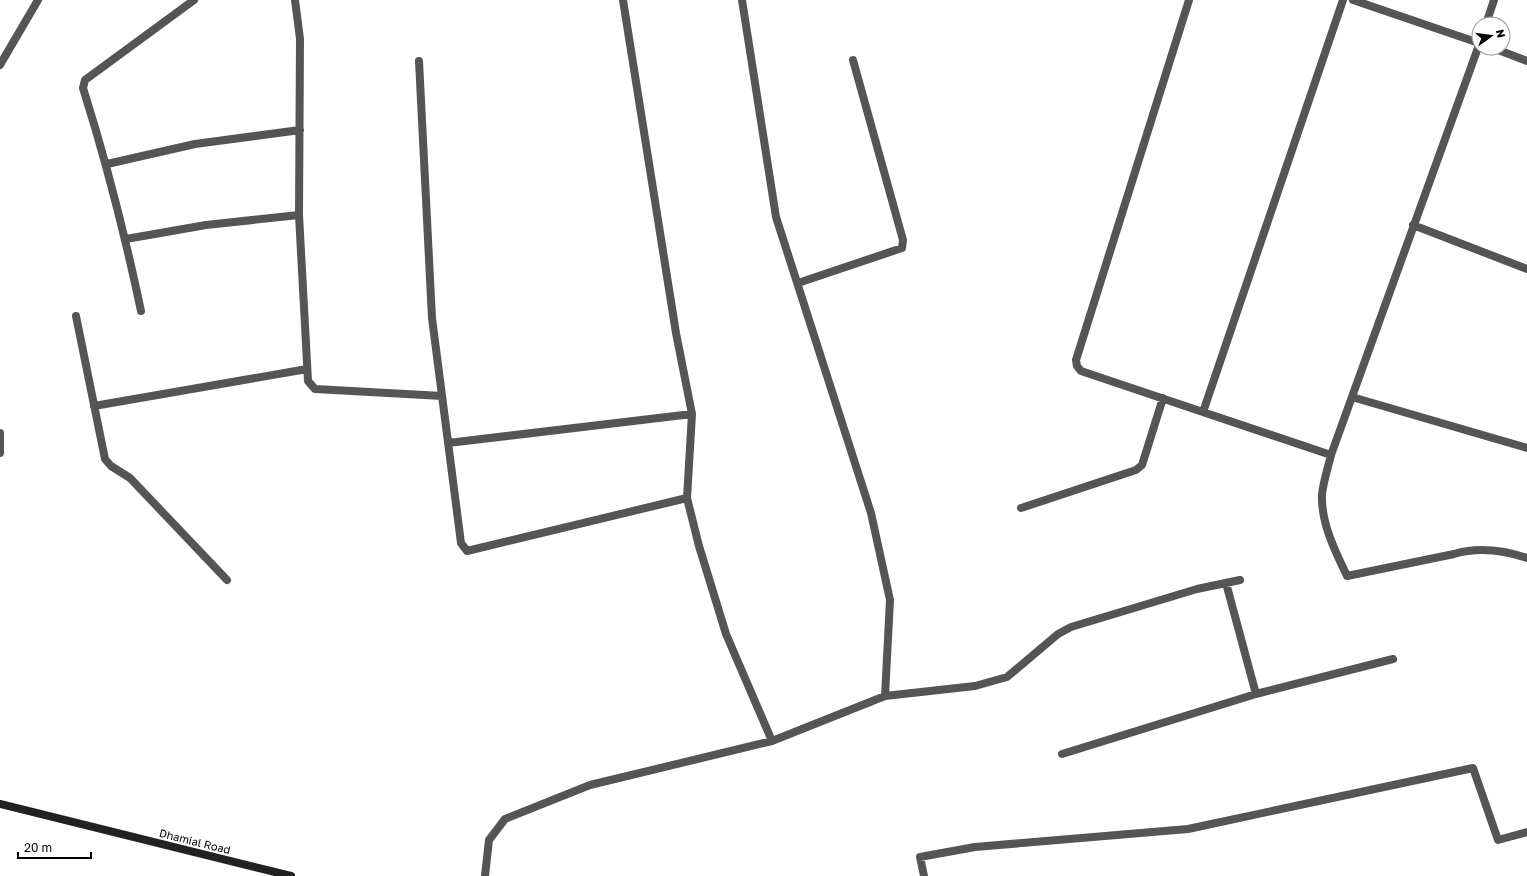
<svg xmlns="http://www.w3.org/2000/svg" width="1527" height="876" viewBox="0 0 1527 876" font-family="'Golos Text',sans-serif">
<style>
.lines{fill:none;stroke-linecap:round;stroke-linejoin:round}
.minor{stroke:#555;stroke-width:8}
.secondary{stroke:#222;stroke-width:8}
.labels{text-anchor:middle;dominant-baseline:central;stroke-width:3;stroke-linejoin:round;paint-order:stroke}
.street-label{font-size:11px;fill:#000;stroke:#fff}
</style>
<rect width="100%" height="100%" fill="#fff"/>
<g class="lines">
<path class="minor" d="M295 0 300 39 299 215 308 381 315 389 442 396
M623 0 676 333 692 414 687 498 699 546 726 634 772 741
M1189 0 1076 360 1077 366 1081 371 1331 455
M1353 0 1479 43
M1486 24 1494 0
M1479 45 1331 455C1328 468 1323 482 1322 495 1321 523 1335 551 1347 576L1454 554C1478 547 1503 550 1527 558
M1493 48 1527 61
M419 61 432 318 461 543 467 551 687 498
M0 65 38 0
M107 164 195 144 300 130
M1413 225 1527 269
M126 239 206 225 299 215
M798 283 902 248 903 240 853 60
M141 311C125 235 106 161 83 88L85 80 194 0
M76 316 105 459 111 466 130 478 227 580
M1352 397 1527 448
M94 406 307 369
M1203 412 1343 0
M0 433V453
M448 443 692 414
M1021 508 1136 470 1142 465 1163 398
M1226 583 1256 694
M885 696 975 686 1007 677 1058 634 1071 627 1197 589 1240 580
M1062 754 1256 694 1393 659
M485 876 489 840 505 819 590 785 772 741 885 696 890 600 871 513 776 217 742 0
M924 876 920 857 975 847 1188 829 1473 768 1498 840 1527 832"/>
<path class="secondary" d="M0 804 291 876"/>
</g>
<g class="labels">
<g class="street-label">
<text transform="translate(195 841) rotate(14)">Dhamial Road</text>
</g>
</g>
<g transform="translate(1491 36) rotate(76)"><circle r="19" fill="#ffffff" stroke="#999999"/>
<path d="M0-3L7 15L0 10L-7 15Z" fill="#000000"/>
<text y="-6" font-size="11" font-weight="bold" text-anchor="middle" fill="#000000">N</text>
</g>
<path d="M18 852v6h73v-6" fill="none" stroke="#000000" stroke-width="2"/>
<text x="24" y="852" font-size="12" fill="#000000" stroke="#ffffff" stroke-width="3" paint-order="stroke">20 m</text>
</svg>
